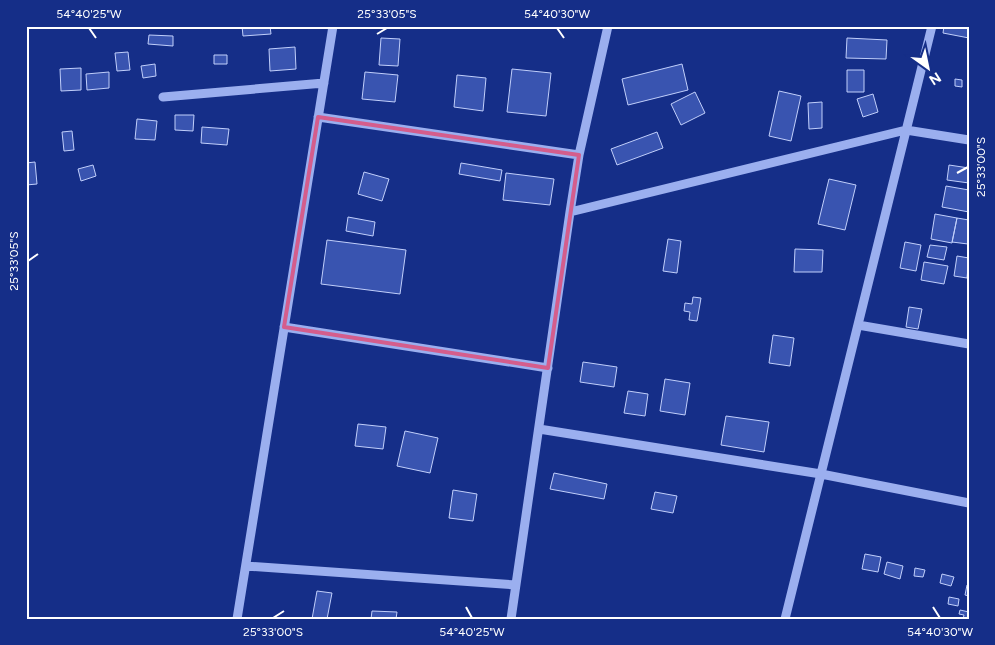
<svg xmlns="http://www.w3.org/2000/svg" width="995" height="645" viewBox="0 0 995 645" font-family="Figtree,sans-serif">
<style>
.building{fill:#3954b0;stroke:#c1cffb}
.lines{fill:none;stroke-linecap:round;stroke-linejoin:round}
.minor{stroke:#9bafef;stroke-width:9}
.marked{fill:none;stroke:#d45d8c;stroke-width:4;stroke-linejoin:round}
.ticks{fill:none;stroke:#fff;stroke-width:2}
.neatline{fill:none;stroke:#fff;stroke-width:2}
.ticks-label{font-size:12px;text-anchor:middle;fill:#fff}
</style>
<rect width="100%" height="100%" fill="#152e88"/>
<path class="building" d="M242 26H270L271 34 243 36Z
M944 26H969V38L943 33Z
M149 35 173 36V46L148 44Z
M381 38 400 39 398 66 379 65Z
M847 38 887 40 886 59 846 58Z
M295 47 296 69 270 71 269 49Z
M128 52 130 70 117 71 115 53Z
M214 55H227V64H214Z
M155 64 156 76 143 78 141 66Z
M682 64 688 90 628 105 622 79Z
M81 68V90L61 91 60 69Z
M512 69 551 73 546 116 507 112Z
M847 70H864V92H847Z
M109 72V88L87 90 86 74Z
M365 72 398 75 395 102 362 99Z
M457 75 486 78 483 111 454 107Z
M955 79 962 80V87L955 86Z
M779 91 801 96 791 141 769 136Z
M695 92 705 113 681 125 671 104Z
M873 94 878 112 863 117 857 99Z
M822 102V128L809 129 808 103Z
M175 115H194L193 131 175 130Z
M137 119 157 121 155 140 135 139Z
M202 127 229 129 227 145 201 143Z
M72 131 74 150 64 151 62 132Z
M657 132 663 148 617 165 611 149Z
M35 162 37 184 26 185V163Z
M461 163 502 170 500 181 459 174Z
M93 165 96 176 81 181 78 169Z
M949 165 969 168V183L947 180Z
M364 172 389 179 382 201 358 194Z
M506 173 554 179 550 205 503 200Z
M829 179 856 185 845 230 818 224Z
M946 186 969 190V212L942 207Z
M935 214 957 218 952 243 931 239Z
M348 217 375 222 373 236 346 231Z
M957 218 969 220 968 244 952 242Z
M668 239 681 241 677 273 663 271Z
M327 240 406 250 400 294 321 284Z
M905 242 921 245 916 271 900 268Z
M930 245 947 247 944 260 927 257Z
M795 249 823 250 822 272H794Z
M957 256 969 258 967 278 954 276Z
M924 262 948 266 944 284 921 280Z
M693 297 701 298 697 321 689 320 690 312 684 311 685 303 692 304Z
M909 307 922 309 918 329 906 327Z
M773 335 794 338 790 366 769 363Z
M583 362 617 367 614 387 580 382Z
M665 379 690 383 685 415 660 411Z
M628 391 648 394 645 416 624 413Z
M726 416 769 422 764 452 721 445Z
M358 424 386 427 383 449 355 446Z
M405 431 438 438 430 473 397 466Z
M554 473 607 484 604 499 550 489Z
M453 490 477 494 473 521 449 518Z
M655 492 677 496 673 513 651 509Z
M865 554 881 557 878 572 862 569Z
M887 562 903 566 900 579 884 574Z
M915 568 925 570 923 577 914 576Z
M942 574 954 577 951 586 940 583Z
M967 585 969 586V596L965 595Z
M317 591 332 593 327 619H312Z
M949 597 959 599 958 606 948 604Z
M960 610 969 612V619H963L964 615 959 614Z
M372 611 397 612 396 619H371Z"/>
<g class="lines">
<path class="minor" d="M163 97 324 83
M318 117 579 155
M570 212 906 130 969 140
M858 325 969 344
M284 327 548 368
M539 429 821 474 969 503
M246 566 516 585
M237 619 333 26
M511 619 570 212 579 155 608 26
M785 619 932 26"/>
</g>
<path class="marked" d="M318 117 579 155 548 368 284 327Z"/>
<path class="ticks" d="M89 28 96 38M557 28 564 38M377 34 387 28M957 173 968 167M28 261 38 254M466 607 472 618M933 607 940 618M273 618 284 611"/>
<rect width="995" height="645" fill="none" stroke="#152e88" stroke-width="55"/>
<g transform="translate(928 68) rotate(147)" stroke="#152e88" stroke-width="4" paint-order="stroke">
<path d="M0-4L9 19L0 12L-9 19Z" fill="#ffffff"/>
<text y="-8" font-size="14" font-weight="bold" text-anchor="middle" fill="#ffffff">N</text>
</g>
<rect x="28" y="28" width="940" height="590" class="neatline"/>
<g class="ticks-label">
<text x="89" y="18">54°40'25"W</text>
<text x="387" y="18">25°33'05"S</text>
<text x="557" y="18">54°40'30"W</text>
<text transform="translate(981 167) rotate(-90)" y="4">25°33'00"S</text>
<text transform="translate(14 261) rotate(-90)" y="4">25°33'05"S</text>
<text x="273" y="636">25°33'00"S</text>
<text x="472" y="636">54°40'25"W</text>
<text x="940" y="636">54°40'30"W</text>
</g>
</svg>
